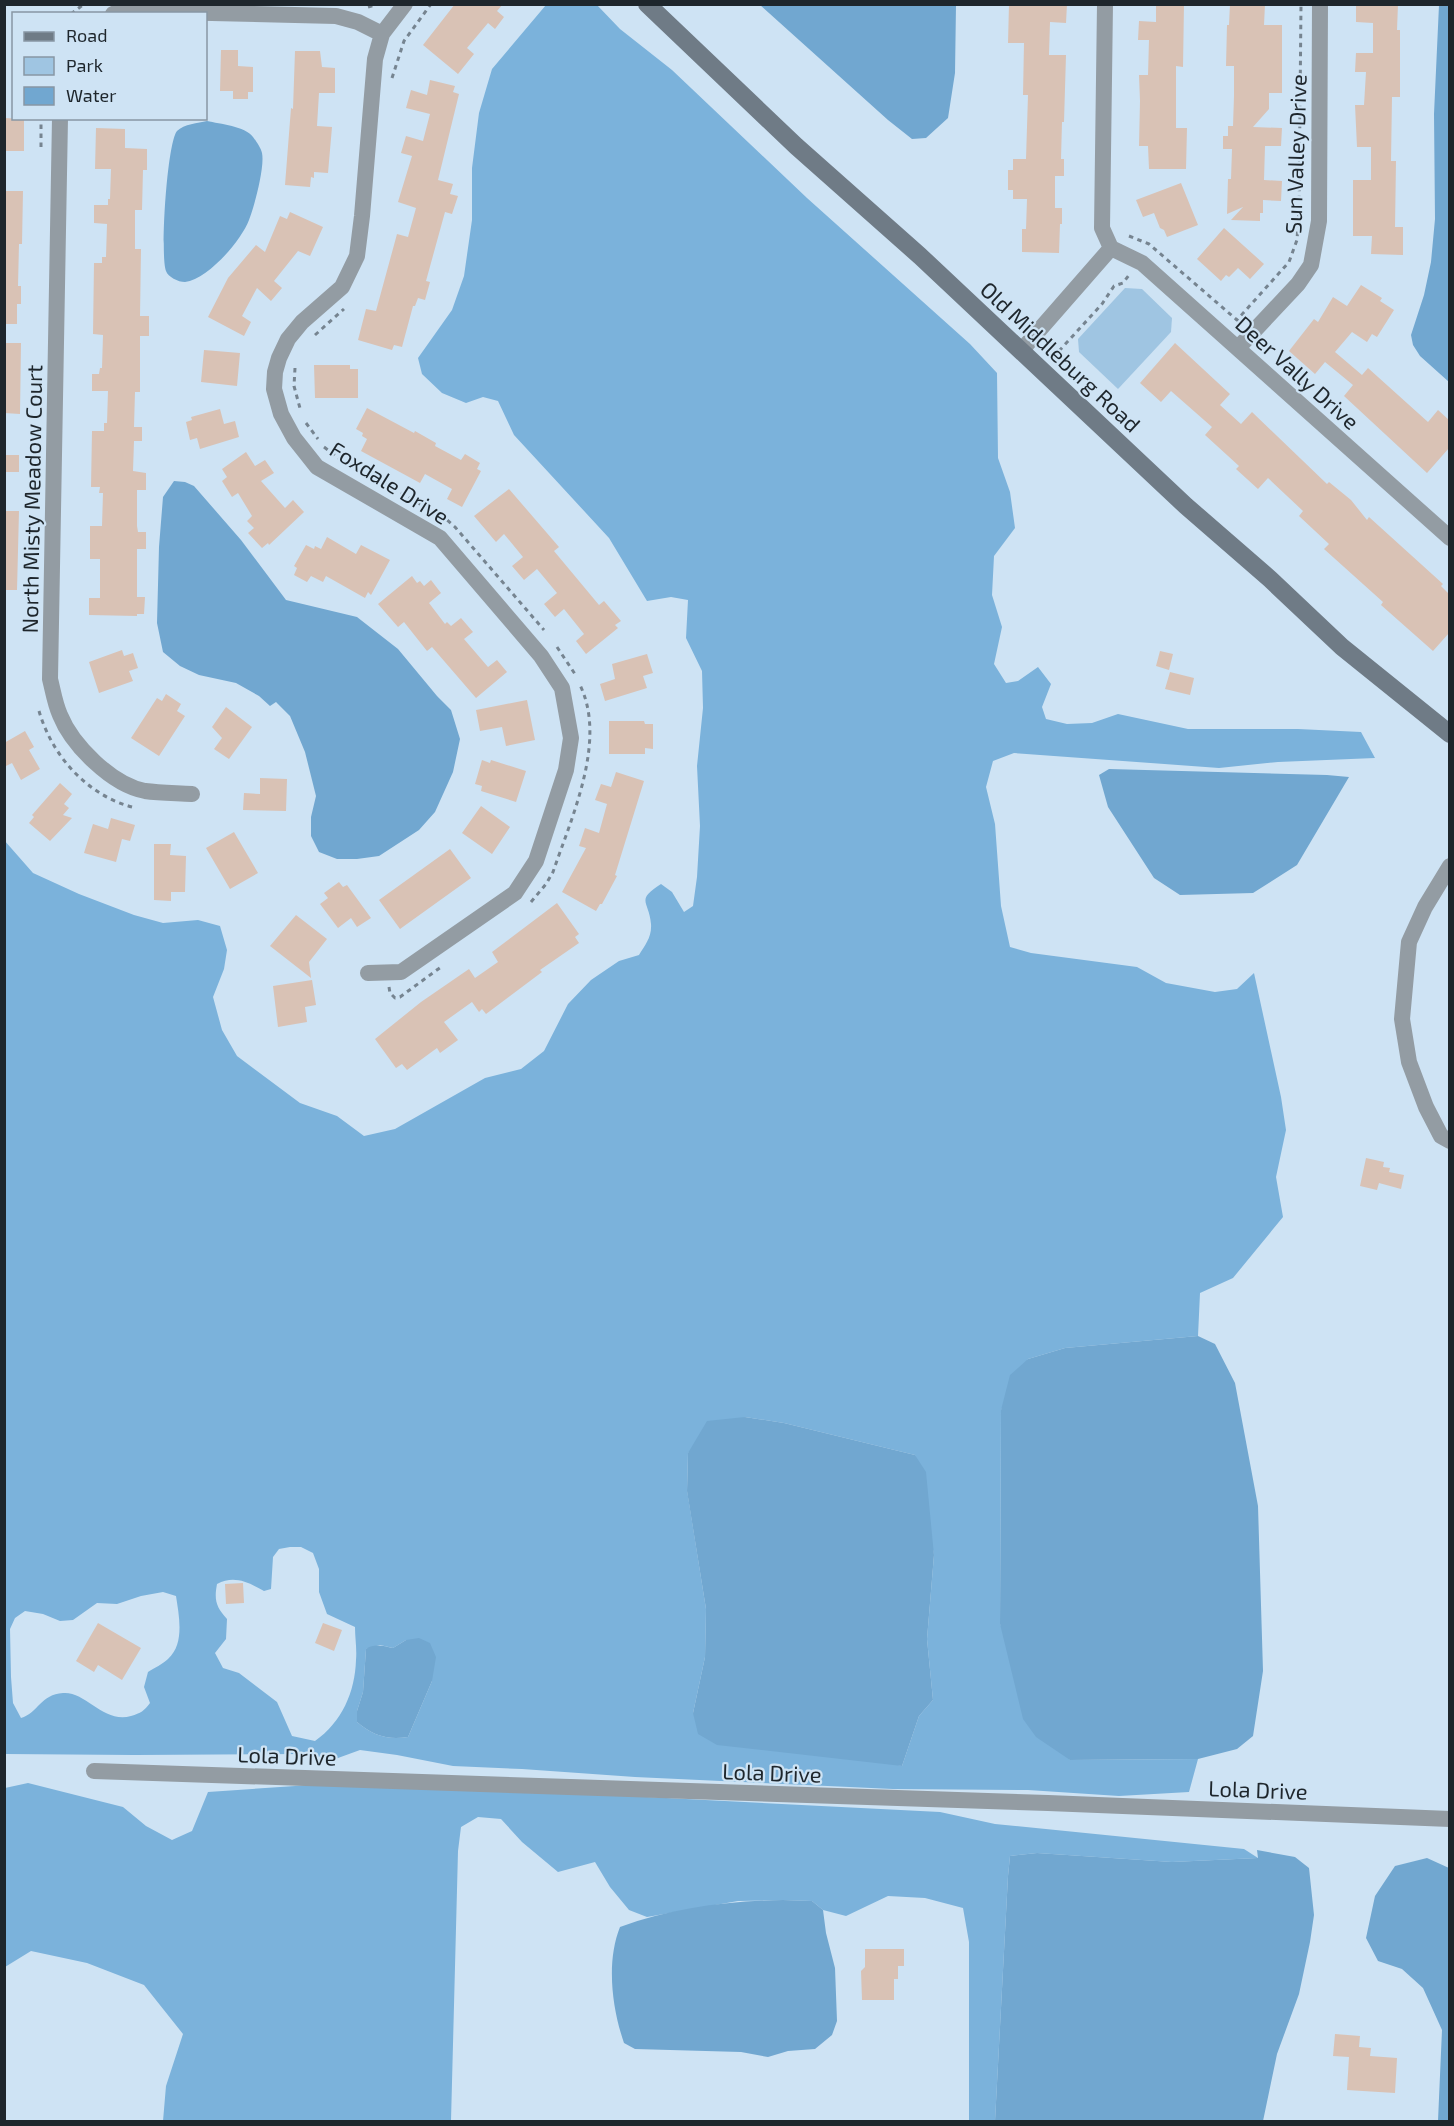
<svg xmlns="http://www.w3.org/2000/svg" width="1454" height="2126" viewBox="0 0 1454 2126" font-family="'Exo 2',sans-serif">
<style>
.green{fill:#9fc5e2}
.forest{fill:#7bb2db;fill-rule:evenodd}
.water{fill:#71a7d0}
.building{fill:#d9c2b5}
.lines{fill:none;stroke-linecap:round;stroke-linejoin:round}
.path{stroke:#768490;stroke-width:3;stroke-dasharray:4.5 4.5;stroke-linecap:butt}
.street{stroke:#939ca3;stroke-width:16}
.secondary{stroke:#6f7b86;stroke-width:18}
.labels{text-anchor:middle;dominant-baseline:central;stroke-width:4.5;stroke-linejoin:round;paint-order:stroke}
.street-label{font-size:22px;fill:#1e262c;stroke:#cee3f4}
</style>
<rect width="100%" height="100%" fill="#cee3f4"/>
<path class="green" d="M1125 288 1142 289 1172 318 1171 332 1118 389 1079 352 1078 339Z"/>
<path class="forest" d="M546 5H597L620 29 672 70 807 198 970 344 997 373 998 458 1010 492 1015 528 994 556 992 595 1002 627 994 664 1006 683 1018 681 1038 667 1051 684 1042 707 1046 719 1067 724 1092 723 1118 714 1188 729H1298L1361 732 1375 758 1278 762 1219 768 1014 753 993 761 986 787 995 824 1001 906 1010 947 1031 953 1137 967 1166 983 1215 992 1237 989 1254 973 1281 1097 1286 1130 1276 1177 1283 1217 1233 1278 1200 1293 1198 1336 1065 1348 1028 1359 1001 1410 1000 1624 1070 1760 1198 1759 1189 1792 1119 1796 1028 1790 893 1789 635 1777 522 1769 453 1766 397 1755 360 1750 327 1762 304 1754 135 1755 5 1754 4 840 33 873 79 894 134 915 163 923 198 920 220 926 227 950 224 969 213 997 222 1030 237 1056 300 1103 337 1116 364 1136 395 1129 485 1078 521 1069 544 1051 568 1004 591 980 619 961 639 955C645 945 652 937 651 924 649 900 635 901 661 884L672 892 684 912 693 906 697 877 700 826 697 766 703 708 702 671 686 638 688 600 671 597 647 601 609 538 514 435 498 401 483 397 466 403 442 393 422 374 418 358 452 310 464 276 472 220V168L479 113 492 69ZM745 1417 784 1423 915 1455 934 1555 927 1639 933 1700 919 1716 902 1766 693 1713 705 1657 706 1609 687 1490 688 1453ZM290 1547H301L313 1553 319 1569V1592L327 1614 355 1627C355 1638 357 1649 356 1660 355 1692 342 1722 315 1741L292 1736 277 1702 239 1673 223 1668 215 1653 226 1639 227 1619C216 1607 214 1600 217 1584 234 1575 248 1582 264 1591L271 1589 273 1557 279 1549ZM163 1592 176 1596C179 1616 185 1644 168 1659 163 1664 154 1668 148 1672L144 1687 150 1703C144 1711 141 1713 131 1716 104 1724 86 1691 63 1693 41 1694 38 1713 21 1718L13 1703 11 1677 10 1629 15 1618 25 1611 43 1614 60 1621 73 1620 97 1603 117 1604 141 1596ZM406 1640 432 1681 408 1737C387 1740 374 1736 357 1722V1711L363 1692 366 1649 380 1645 393 1648Z
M28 1783 123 1807 146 1826 172 1840 192 1831 208 1792 325 1784 588 1794 940 1812 995 1824 1244 1849 1258 1858 1172 1862 1037 1853 1010 1856 1008 1876 995 2121H969V1942L963 1908 925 1898 888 1896 846 1916 823 1910 812 1901 783 1900 738 1901 647 1917 629 1910 610 1887 595 1862 558 1872 522 1842 501 1819 478 1817 461 1827 458 1851 451 2121H163L166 2086 183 2034 144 1985 87 1963 31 1951 5 1967V1788Z"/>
<path class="water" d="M760 5H956L955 73 948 118 926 138 912 139 888 120Z
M1439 5H1450L1449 382 1420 356 1413 345 1411 335 1424 295 1431 262 1435 219 1434 114Z
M207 121C220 124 245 126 253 137 256 141 261 148 262 153 265 167 254 207 249 220 241 241 208 279 185 282 178 282 168 277 166 271 160 256 167 143 177 131 184 124 198 123 207 121Z
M174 481 185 482 194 486 241 540 286 600 357 617 398 649 437 696 451 710 460 739 453 772 435 812 419 830 379 856 357 859H337L319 852 311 836V817L316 796 305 752 290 716 276 702 270 706 259 696 236 683 199 675 180 666 163 652 157 623 159 547 163 497Z
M1109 769 1327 775 1349 777 1297 865 1253 893 1180 895 1154 878 1108 807 1099 775Z
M1198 1336 1215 1344 1235 1383 1258 1506 1263 1671 1253 1736 1237 1749 1198 1759 1070 1760 1036 1737 1023 1719 1000 1624 1001 1410 1010 1375 1028 1359 1065 1348Z
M745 1417 784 1423 915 1455 926 1472 934 1555 927 1639 933 1700 919 1716 902 1766 717 1745 698 1734 693 1713 705 1657 706 1609 687 1491 688 1453 707 1421Z
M419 1638 430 1643 436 1657 432 1681 408 1737C387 1740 374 1736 357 1722V1711L363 1692 366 1649C374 1643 384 1646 393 1648L406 1640Z
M1257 1850 1295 1857 1309 1868 1314 1915 1310 1942 1299 1994 1277 2054 1263 2121H995L1008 1876 1010 1856 1037 1853 1172 1862 1258 1858Z
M1427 1858 1449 1868V2121H1438L1442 2030 1423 1988 1402 1969 1378 1961 1366 1938 1375 1896 1395 1866Z
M783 1900 812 1901 823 1910 826 1933 835 1968 837 2021 832 2035 815 2049 788 2051 768 2057 741 2052 635 2049 624 2043C612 2008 606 1962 620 1927 672 1908 727 1901 783 1900Z"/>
<path class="building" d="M455 4H503L497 11 504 17 495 29 488 23 467 48 474 54 458 74 423 45Z
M1009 4H1067L1066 23 1050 22 1049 55H1066L1064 122H1062L1061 159H1064V176H1055V208H1062V224H1060L1059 253 1022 252V229H1026L1027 199H1013V190H1008V170H1013V159H1026L1028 95H1023L1024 43H1008Z
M1156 4H1184L1183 67 1176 66V128H1187L1186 169H1149L1148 146H1139L1140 101 1139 75H1148L1149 40H1138L1139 21 1156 22Z
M1230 4H1265L1264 25H1282V93H1269V109L1253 127 1282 128 1281 146H1265L1264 180 1282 181 1281 201 1263 200V213H1260V221L1231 220 1243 207 1227 214 1228 179H1231L1232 149H1223V136H1228V126H1233L1234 96V66H1226L1227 25H1229Z
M1356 4H1398L1397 30H1400V97H1392L1391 161H1396L1395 227H1403V255L1371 254 1372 236H1353V180H1371V147H1357L1355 105H1364L1366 72H1355L1356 53H1373V23L1356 22Z
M221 50H238V66L253 67V92H248V99H233V91H220Z
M295 51H320L322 67 335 68V93H319L317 126 332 127 328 173 314 172V178L311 177 310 187 285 185 291 108 293 109Z
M430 80 455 86 453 92 459 94 438 180 453 184 450 194 458 196 452 214 445 212 426 281 430 282 425 300 418 298 415 306H413L402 347 394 345 392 350 358 340 366 309 376 311 397 234 408 237 416 208 398 202 412 156 401 153 406 136 423 141 430 114 406 108 411 90 427 95Z
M4 118 24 119V151H4Z
M96 128 125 129V148L147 149V170H143L142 210H135V249H141L140 316H149V336H140V392H135L134 427H142V441H134L133 471 146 473V490H137V526L138 532H146V549H137V597H145L144 614H137V616L89 615V598H100V559H90V526H102L103 493H99L100 487H91L92 431H104V423H107L108 391H92V374H99L100 368H102L103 335 93 334 94 263H102V257H106L107 224 94 223V205H108V199H110L111 169H95Z
M1181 183 1198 225 1167 237 1164 230 1160 228 1154 213 1143 217 1136 200Z
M4 191H23L22 244H19L18 286H21V304H17V324H4Z
M290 212 323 227 310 256 298 251 274 281 282 288 271 301 257 288 242 316 251 322 244 336 208 317 228 278 256 245 265 252 280 216 287 219Z
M1224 228 1264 264 1250 279 1238 268 1229 277 1226 275 1221 281 1197 259Z
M1361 285 1382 298 1380 301 1394 310 1377 337 1372 334 1367 342 1352 332 1335 352 1362 375 1368 368 1428 422 1438 410 1449 420V448L1427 473 1344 396 1353 385 1325 362 1315 374 1289 351 1314 319 1318 322 1333 297 1347 306Z
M4 343H21L20 414 4 413Z
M1175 343 1230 394 1220 405 1241 424 1252 412 1327 484 1329 482 1351 500 1367 520 1369 517 1443 584 1441 586 1449 594V633L1433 651 1381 605 1383 602 1324 549 1329 544 1299 516 1303 511 1268 478 1258 489 1236 469 1239 466 1205 435 1212 427 1171 391 1161 402 1140 383Z
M204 350 240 353 237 386 201 382Z
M314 365H350V369H358V398H315Z
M367 408 414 433 415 431 436 443 435 446 461 460 465 454 480 463 477 469 481 471 462 507 447 499 452 489 425 474 420 483 361 451 367 439 362 436 363 433 356 429Z
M220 409 224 424 235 421 239 437 200 449 197 438 190 440 186 422 192 420 191 417Z
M246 452 255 466 265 460 274 473 261 481 285 508 293 500 304 512 269 545 268 543 262 548 248 533 254 528 247 521 252 516 238 493 232 497 222 481 227 477 222 469Z
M4 455H19V472H4Z
M509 489 559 547 554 551 599 605 604 601 621 621 615 625 618 628 586 654 576 641 584 634 564 609 555 617 544 604 557 593 537 569 524 580 512 566 523 557 504 534 496 542 474 516Z
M4 511H19L17 590H4Z
M327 537 356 554 361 545 390 560 371 595 368 592 365 598 326 576 323 582 311 576 307 582 294 575 297 568 294 566 306 545 314 549 315 546 321 549Z
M412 576 417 583 420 581 424 586 431 580 441 593 429 603 445 624 447 622 451 626 461 618 473 632 464 639 488 667 497 660 507 672 476 698 432 647 427 651 404 622 398 627 378 604Z
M122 650 124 656 133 653 138 668 129 671 133 681 99 693 89 662Z
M1160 651 1173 654 1169 670 1156 666Z
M647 654 653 673 643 676 647 688 605 701 600 684 615 679 612 664Z
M1170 672 1194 678 1190 695 1165 689Z
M166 694 181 704 177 711 185 716 159 756 131 738 157 698 162 701Z
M527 700 535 740 506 746 502 727 480 731 476 710Z
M226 707 252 727 229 759 214 749 222 738 212 727Z
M609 721H644L645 724H653V749L645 748V754H609Z
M25 731 34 747 29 750 40 769 21 780 12 763 4 767V743Z
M482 760 490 763 491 760 526 771 516 802 481 791 482 786 475 784Z
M616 772 644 781 615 875 617 876 602 904H600L596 911 562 892 586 848 579 846 585 828 599 833 607 804 595 800 601 784 611 787Z
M260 778 287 779 286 811 243 810 244 793 260 794Z
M60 783 72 794 64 804 69 808 63 815 72 818 50 841 29 823 34 817 32 815Z
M481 806 510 827 492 854 462 833Z
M111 818 135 825 130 841 122 839 116 862 84 853 93 824 108 829Z
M234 832 258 873 230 889 206 848Z
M154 844H171L170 855 186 856 185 892H171V901L154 900Z
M450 849 471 878 400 929 379 900Z
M339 882 343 887 347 885 371 918 357 927 351 918 338 928 320 904 328 898 324 893Z
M557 903 579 934 575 937 579 943 540 970 542 972 486 1014 482 1009 479 1012 472 1002 444 1022 458 1040 440 1053 437 1048 407 1070 402 1064 396 1068 375 1039 421 1002 469 969 475 978 498 962 492 952Z
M296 915 327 939 309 962 311 978 270 946Z
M312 980 316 1005 305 1007 307 1022 278 1027 273 986Z
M1366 1158 1384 1162 1383 1167 1390 1168 1389 1172 1404 1175 1401 1189 1379 1183 1377 1190 1360 1186Z
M243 1583 244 1603 226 1604 225 1584Z
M98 1623 141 1648 122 1680 98 1665 94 1672 76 1661Z
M323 1623 342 1630 334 1651 315 1643Z
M865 1949H904V1966H898V1979H894V2000H862L861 1971 865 1967Z
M1335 2034 1360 2036 1359 2047 1371 2048 1370 2056 1397 2058 1395 2093 1347 2090 1349 2057 1333 2056Z"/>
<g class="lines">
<path class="path" d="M368 7 378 4
M71 14 84 4
M392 78 404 41 431 4
M41 147V118
M1129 236 1149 244 1237 320 1289 262 1297 240 1299 210 1301 4
M315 335 344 309
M1059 351 1102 304 1114 286 1123 283 1129 275
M295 368 294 386 301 412
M306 423 318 439
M324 447 340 459
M377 480 445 518 455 527 544 630
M557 647 575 674
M39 711C52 756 88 797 136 808
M531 902 546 884 553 872C572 816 608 739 579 683
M389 987 390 993 395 998 400 997 441 967"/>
<path class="street" d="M1105 4 1102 228 1111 248
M113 14 123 11 336 16 358 22 382 34
M60 118 50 679C53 691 55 704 60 715 72 745 112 785 145 791 160 793 176 793 192 794
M1111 248 1142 263 1450 538
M1238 348 1298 284 1311 265 1319 221 1320 4
M1021 351 1111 248
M1450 866 1425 907 1409 942 1402 1019 1409 1062 1426 1107 1441 1136 1450 1141
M368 973 401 972 515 893 536 861 566 770 571 738 562 688 541 656 440 538 317 467 294 438 281 414 274 389 275 372 279 358 288 339 302 322 342 287 357 256 362 216 375 59 382 34 405 4
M94 1771 1048 1803 1450 1819"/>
<path class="secondary" d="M647 4 796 146 920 256 1186 506 1270 579 1342 647 1450 734"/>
</g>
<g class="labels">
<g class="street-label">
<text transform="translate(1295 154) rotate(-88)">Sun Valley Drive</text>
<text transform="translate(1061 356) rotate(43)">Old Middleburg Road</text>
<text transform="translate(1298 372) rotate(42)">Deer Vally Drive</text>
<text transform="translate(390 482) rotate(32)">Foxdale Drive</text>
<text transform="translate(31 499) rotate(-89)">North Misty Meadow Court</text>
<text transform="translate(287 1755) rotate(2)">Lola Drive</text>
<text transform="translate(772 1772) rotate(2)">Lola Drive</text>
<text transform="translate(1258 1789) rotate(2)">Lola Drive</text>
</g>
</g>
<rect width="1454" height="2126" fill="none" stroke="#1e262c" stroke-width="12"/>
<rect x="12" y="12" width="195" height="108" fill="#cee3f4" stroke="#8897a4" stroke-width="1.5"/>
<rect x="24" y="32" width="30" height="9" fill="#6f7b86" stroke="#8897a4" stroke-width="1.5"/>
<text x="66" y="42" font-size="18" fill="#1e262c">Road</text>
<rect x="24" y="57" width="30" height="18" fill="#9fc5e2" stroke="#8897a4" stroke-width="1.5"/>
<text x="66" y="72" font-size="18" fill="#1e262c">Park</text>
<rect x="24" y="87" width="30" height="18" fill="#71a7d0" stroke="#8897a4" stroke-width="1.5"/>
<text x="66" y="102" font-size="18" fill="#1e262c">Water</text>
</svg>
